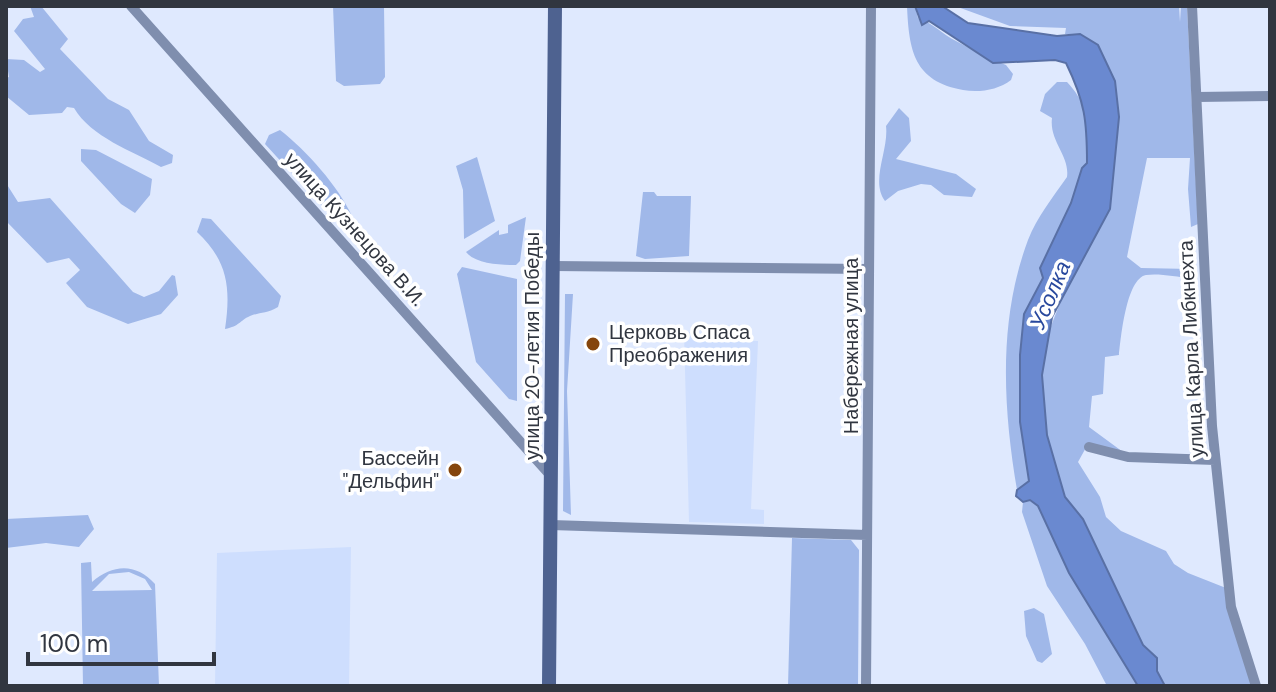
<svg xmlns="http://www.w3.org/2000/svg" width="1276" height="692" viewBox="0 0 1276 692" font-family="'DM Sans',sans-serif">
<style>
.built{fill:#cedefe}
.green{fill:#a0b8e9;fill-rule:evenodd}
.water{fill:#6a89d0;stroke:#5970a5;stroke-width:2}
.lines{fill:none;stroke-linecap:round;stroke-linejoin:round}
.street{stroke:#7f8eae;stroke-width:10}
.secondary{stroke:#4e6290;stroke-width:14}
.poi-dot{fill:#85450c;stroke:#fff;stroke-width:3}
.labels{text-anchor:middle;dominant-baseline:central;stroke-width:7;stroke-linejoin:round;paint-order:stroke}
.street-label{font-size:20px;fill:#313640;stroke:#fff}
.poi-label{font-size:20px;fill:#313640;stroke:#fff;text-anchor:start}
.water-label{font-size:22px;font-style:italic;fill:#28489d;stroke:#fff}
</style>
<rect width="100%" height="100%" fill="#dfe9fe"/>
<path class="built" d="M684 332H698L699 340 758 341 751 509 764 510V524L689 522Z
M351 547 349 686H215L217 553Z"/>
<path class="green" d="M30 6H41L68 39 60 49 108 99 129 110 149 141 173 155 172 163 161 167C132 151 91 137 74 108L67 107 62 113 29 115 6 96V78L9 77 6 59 24 60 40 72 45 69 14 31 23 19 34 17Z
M333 6H384L385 77 380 84 344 86 336 81Z
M907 6H915L918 18C933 23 942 34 956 41 973 50 989 59 1006 65L1013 74 1011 80C998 90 979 93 963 90 914 81 909 51 907 6Z
M955 6H1179L1180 22 1181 6 1187 7 1198 224 1191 227 1188 189 1190 158H1147L1127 257 1141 268 1191 269 1190 278C1177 277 1159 273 1146 275 1126 279 1121 338 1119 355L1105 357 1103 394 1092 396 1089 427 1123 452 1088 444 1078 462 1100 497 1106 517 1121 531 1166 551 1174 564 1188 573 1226 588 1254 686H1165L1157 671V658L1143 645 1083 519 1065 497 1046 431 1042 374 1046 339 1067 285 1110 209 1119 117 1115 81 1080 34H1065L1066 28 1010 26Z
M1057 82H1067C1093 110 1087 128 1087 164L1082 168 1071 203 1040 268 1044 278 1024 314 1020 355V422L1029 481 1017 490C1003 407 998 320 1028 240 1037 217 1053 197 1067 177 1070 156 1049 141 1052 118L1040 111 1045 94Z
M899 108 909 118 911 141 896 159 956 174 976 189 972 197 944 195 931 185 921 184 898 191 885 201C870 181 889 150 886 126Z
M280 130C307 151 338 186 352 216L341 227 265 144 269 135Z
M81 149 96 150 152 179 150 195 135 213 121 204 81 161Z
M477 157 495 221 464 239 463 190 456 166Z
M6 183 18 202 50 198 133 292 144 297 159 291 172 275 175 276 178 295 161 314 128 324 87 307 66 283 80 270 69 258 47 263 6 221Z
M643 192H654L657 196H691L689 256 645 259 636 256Z
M526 217 520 261 516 265C501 265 475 264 466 252L499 230V235L508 233V225Z
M202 218 211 219 281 296 278 307C266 314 260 312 250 316 239 321 240 326 225 329 231 288 228 261 197 232Z
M462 267 517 279V401L509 399 476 362 457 274Z
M565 294H573L567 391 571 515 563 511Z
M1029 500 1038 506 1069 573 1138 686H1107L1085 644 1047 586 1022 512 1023 502Z
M88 515 94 529 79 547 46 543 6 548V519Z
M792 538 851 540 859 550 858 686H788Z
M91 562 92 582C113 564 136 563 155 584L159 686H83L81 563ZM129 572 145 579 152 590 92 591 109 574Z
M1034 608 1044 614 1052 654 1042 663 1037 661 1026 636 1024 611Z"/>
<path class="water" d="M915 6H942L968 23 1057 36 1080 34 1098 45 1115 81 1119 117 1110 209 1052 317 1042 375 1047 435 1065 497 1083 519 1143 645 1157 658V671L1165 686H1138L1069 573 1038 506 1030 500 1023 502 1016 496 1017 490 1029 481 1020 422V355L1024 314 1043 278 1040 268 1071 203 1082 168 1087 163C1087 121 1085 102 1066 63L1055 60 993 63 929 21 922 25Z"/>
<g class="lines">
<path class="street" d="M131 6 551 476
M1192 6 1212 426 1231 607 1256 686
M1197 97 1270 96
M553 266 869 269
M1089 447 1128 457 1215 460
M551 525 867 535
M866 686 871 6"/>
<path class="secondary" d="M549 686 555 6"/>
</g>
<g class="poi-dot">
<circle cx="593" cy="344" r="8"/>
<circle cx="455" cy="470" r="8"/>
</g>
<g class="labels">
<g class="street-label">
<text transform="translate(355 229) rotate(48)">улица Кузнецова В.И.</text>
<text transform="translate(532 346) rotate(-90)">улица 20-летия Победы</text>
<text transform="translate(851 346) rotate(-90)">Набережная улица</text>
<text transform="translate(1191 349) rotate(-93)">улица Карла Либкнехта</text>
</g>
<g class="poi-label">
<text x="609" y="332">Церковь Спаса<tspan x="609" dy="23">Преображения</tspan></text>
<text x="439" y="458" text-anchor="end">Бассейн<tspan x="439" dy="23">"Дельфин"</tspan></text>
</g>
<g class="water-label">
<text transform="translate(1050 295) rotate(-67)">Усолка</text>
</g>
</g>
<rect width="1276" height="692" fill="none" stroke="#313640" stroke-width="16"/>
<path d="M28 652v12h186v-12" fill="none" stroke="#313640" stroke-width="4"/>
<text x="40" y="652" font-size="24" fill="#313640" stroke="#ffffff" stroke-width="6" paint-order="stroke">100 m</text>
</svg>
